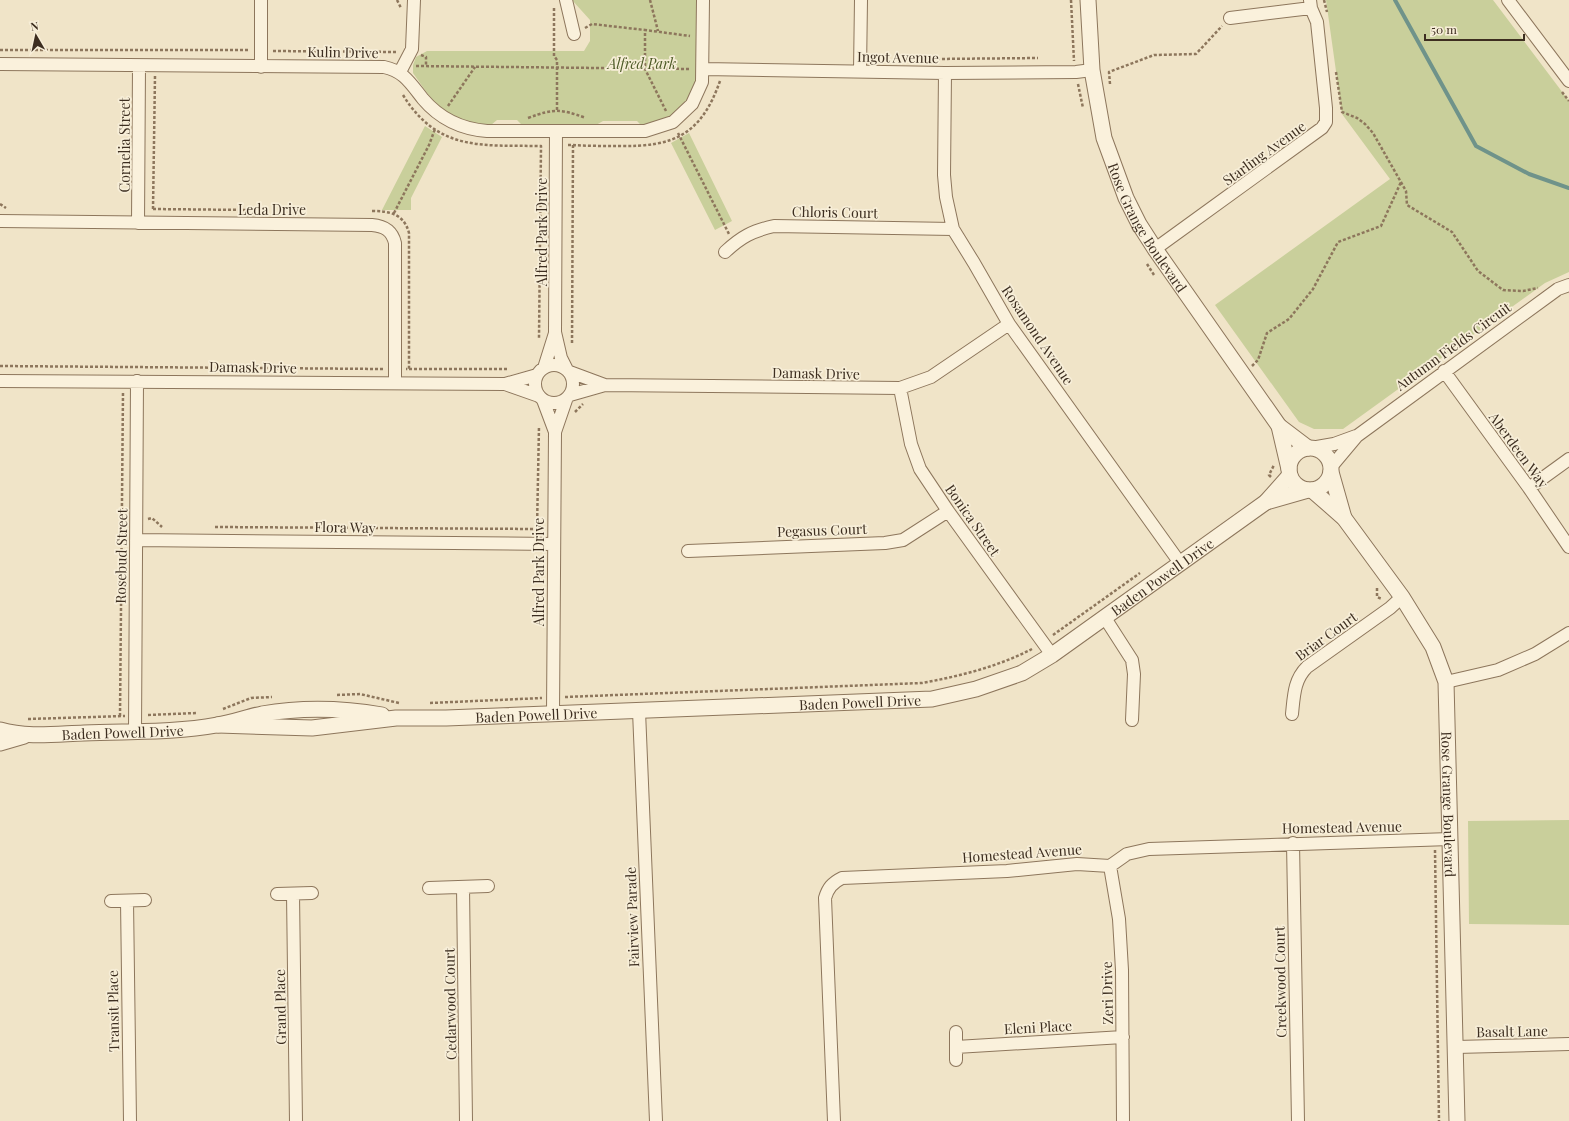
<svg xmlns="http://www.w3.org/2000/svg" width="1569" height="1121" viewBox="0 0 1569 1121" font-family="'Playfair Display',serif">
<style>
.green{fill:#c9cf9b}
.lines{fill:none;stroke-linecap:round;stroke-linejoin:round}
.stream{stroke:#6f938a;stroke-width:4}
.minor-casing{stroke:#8d765c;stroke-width:14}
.tertiary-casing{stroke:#8d765c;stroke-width:17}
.path{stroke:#8d765c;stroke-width:2.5;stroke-dasharray:3 2;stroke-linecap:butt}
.minor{stroke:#faf1dc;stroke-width:12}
.tertiary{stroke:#faf1dc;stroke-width:15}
.labels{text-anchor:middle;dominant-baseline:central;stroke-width:3.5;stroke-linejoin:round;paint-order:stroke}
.street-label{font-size:14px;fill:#3d2e20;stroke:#f7eed8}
.park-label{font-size:14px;font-style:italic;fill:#4d5a26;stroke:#f7eed8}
</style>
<rect width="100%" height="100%" fill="#f0e4c8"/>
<path class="green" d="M572 0H698L696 80 694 89 686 103 668 119 642 126 637 121H603L596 125H522L517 120H497L491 125 474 124 454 117 438 106 427 93 413 73V65L416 57 427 51H584L590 41V20Z
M1326 0H1493L1569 101V272L1545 283 1343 429H1314L1299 422 1215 305 1390 179 1342 114Z
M425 126 442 137 411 198V210H382Z
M689 133 732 221 715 230 671 143Z
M1569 820V925L1469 924 1468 821Z"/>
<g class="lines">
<path class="stream" d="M1395 0 1476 146 1529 174 1569 188"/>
<g class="minor-casing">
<path id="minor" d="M566 0 574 34
M1508 0 1569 81
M1230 18 1311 8
M0 64 384 67C404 71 411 84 423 99 440 119 461 129 487 131H645L673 122 692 104 702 82 703 0
M261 67V0
M703 69 945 73 1076 72 1092 70
M860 71 861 0
M400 72 412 49 414 0
M945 73 944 175 946 197 953 229 974 263 1009 324 1180 563
M556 131 555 332 561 358 567 370
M0 221 372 225C384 226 392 230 395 243V383
M138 223 139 66
M1155 249 1322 128 1326 122V108L1317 22 1311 8 1310 0
M725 252C741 237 752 231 774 226L953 229
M535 384a19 19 0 1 1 38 0a19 19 0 1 1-38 0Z
M544 368 555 333
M1444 371 1529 488 1569 547
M570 372 605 385 900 388 931 377 1009 324
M0 381 505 384 537 375
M505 384 539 396
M900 388 911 444 920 469 948 511 1052 655
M570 395 605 385
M543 400 555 432
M1311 448 1334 444 1356 436
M1331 467 1357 436 1558 289 1569 285
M1529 488 1569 459
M136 540 553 544
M688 551 885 543 903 540 948 511
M1105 618 1132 660 1134 674 1132 720
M1446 682 1498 670 1535 654 1569 633
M639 711 656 1121
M553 714 555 432 566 400
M1292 714C1294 695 1294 680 1307 667L1390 608 1402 597
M135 731 137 381
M1293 843 1298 1121
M1110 866 1119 919 1122 970 1123 1121
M463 887 466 1121
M429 888 488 886
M277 894 312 893
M293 894 296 1121
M111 901 145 900
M127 901 130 1121
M956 1032V1060
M956 1047 1123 1037
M1456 1047 1569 1044
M834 1121 825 898C828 888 832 883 842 878L1007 871 1077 864 1110 866 1127 854 1149 849 1450 839"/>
</g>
<g class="tertiary-casing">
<g id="tertiary">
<path id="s1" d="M1088 0 1092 70 1104 138 1126 198 1139 224 1155 249 1279 426 1289 469"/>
<path d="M1279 426 1308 448"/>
<circle cx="1310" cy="469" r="21"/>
<path d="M1331 472 1344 518"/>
<path id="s2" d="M1312 490 1344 518 1402 597 1433 647 1446 682 1457 1121"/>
<path d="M1266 502 1308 490"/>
<path id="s3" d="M218 725 312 728 396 718H446L932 699 976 689 1022 673 1052 655 1266 502 1290 475"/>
<path id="s4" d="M0 730C27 738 56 734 84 733 128 731 174 733 217 725 232 723 247 717 262 714 302 707 342 708 382 715"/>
<path d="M0 743 24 736"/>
</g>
</g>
<path class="path" d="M397 0 401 8
M650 0 658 31
M1071 0 1074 61
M1324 0 1327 12
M554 8V56L557 60V110
M585 28 592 24 645 30
M0 50H249
M273 51 398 52
M421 55 426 57V66
M937 59 1038 58
M416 66 691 69
M1336 72 1342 112 1357 118 1365 124 1373 133 1406 191 1407 205 1452 232 1478 271 1503 290 1523 291 1538 288
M1078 84 1083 108
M1110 84 1109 72 1154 55 1196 54 1222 26
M1562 92 1569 101
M403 95C438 152 483 145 541 146L539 338
M448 106 475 67
M666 111 645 69V30L690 36
M528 118C555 108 560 109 586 118
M678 133 729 234
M568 145H573L572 345
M573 145C588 146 604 146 619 146 674 147 701 135 720 81
M0 204 6 208
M153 209 249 210
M153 209 155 76
M372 211C390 211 404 214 409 233V369H406
M394 213 429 145 435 129
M1147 264 1154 275
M0 366 383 369
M1252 366 1258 360 1267 333 1289 319 1313 289 1338 242 1381 226 1401 182
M409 369H508
M575 412 583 404
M1271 477 1269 475 1274 465
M148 519 152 518 162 527
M215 527 537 529 539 426
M1377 588V597L1382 599
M1053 635 1140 573
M337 695 360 694 399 703
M565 697 922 683C960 676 997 667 1032 649
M430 703 542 698
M223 709 251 698 272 697
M148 715 196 713
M120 716 123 392
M28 719 125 716
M1435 850 1439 1121"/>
<use href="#minor" class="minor"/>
<use href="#tertiary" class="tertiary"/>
</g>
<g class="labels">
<g class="street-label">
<text transform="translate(343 52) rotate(1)">Kulin Drive</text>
<text transform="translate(898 57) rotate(1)">Ingot Avenue</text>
<text transform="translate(124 145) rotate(-90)">Cornelia Street</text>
<text transform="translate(1264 153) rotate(-36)">Starling Avenue</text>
<text x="272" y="209">Leda Drive</text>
<text transform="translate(835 212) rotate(1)">Chloris Court</text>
<text stroke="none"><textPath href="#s1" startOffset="239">Rose Grange Boulevard</textPath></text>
<text transform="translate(541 232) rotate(-90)">Alfred Park Drive</text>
<text transform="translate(1038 335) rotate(56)">Rosamond Avenue</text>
<text transform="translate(1453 346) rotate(-36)">Autumn Fields Circuit</text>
<text transform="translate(253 367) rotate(1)">Damask Drive</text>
<text transform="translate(816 373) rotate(1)">Damask Drive</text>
<text transform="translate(1519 450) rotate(54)">Aberdeen Way</text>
<text transform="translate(973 520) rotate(55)">Bonica Street</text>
<text transform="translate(345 527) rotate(1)">Flora Way</text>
<text transform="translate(822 530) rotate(-2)">Pegasus Court</text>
<text transform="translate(121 556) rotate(-89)">Rosebud Street</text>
<text transform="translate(538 572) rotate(-90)">Alfred Park Drive</text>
<text stroke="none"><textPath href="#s3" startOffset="979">Baden Powell Drive</textPath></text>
<text transform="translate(1326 636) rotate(-36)">Briar Court</text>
<text stroke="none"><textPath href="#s3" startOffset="643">Baden Powell Drive</textPath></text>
<text stroke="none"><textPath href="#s3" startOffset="319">Baden Powell Drive</textPath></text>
<text stroke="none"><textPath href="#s4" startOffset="123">Baden Powell Drive</textPath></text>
<text stroke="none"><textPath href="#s2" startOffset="359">Rose Grange Boulevard</textPath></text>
<text transform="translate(1342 827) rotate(-1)">Homestead Avenue</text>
<text transform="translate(1022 853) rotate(-4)">Homestead Avenue</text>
<text transform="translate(632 917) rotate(-92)">Fairview Parade</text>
<text transform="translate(1280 982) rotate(-91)">Creekwood Court</text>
<text transform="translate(1107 993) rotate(-91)">Zeri Drive</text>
<text transform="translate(450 1004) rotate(-91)">Cedarwood Court</text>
<text transform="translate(280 1007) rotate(-91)">Grand Place</text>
<text transform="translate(113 1011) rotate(-91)">Transit Place</text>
<text transform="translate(1038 1027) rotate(-3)">Eleni Place</text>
<text transform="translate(1512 1031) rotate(-1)">Basalt Lane</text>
</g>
<g class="park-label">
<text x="642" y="63">Alfred Park</text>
</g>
</g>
<g transform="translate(36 36) rotate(351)" stroke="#f7eed8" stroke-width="3" paint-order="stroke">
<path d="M0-3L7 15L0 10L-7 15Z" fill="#3d2e20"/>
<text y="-6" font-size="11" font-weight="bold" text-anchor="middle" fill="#3d2e20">N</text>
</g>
<path d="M1425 34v6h99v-6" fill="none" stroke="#3d2e20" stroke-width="2"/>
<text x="1431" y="34" font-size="12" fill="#3d2e20" stroke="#f7eed8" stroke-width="3" paint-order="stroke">50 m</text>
</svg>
